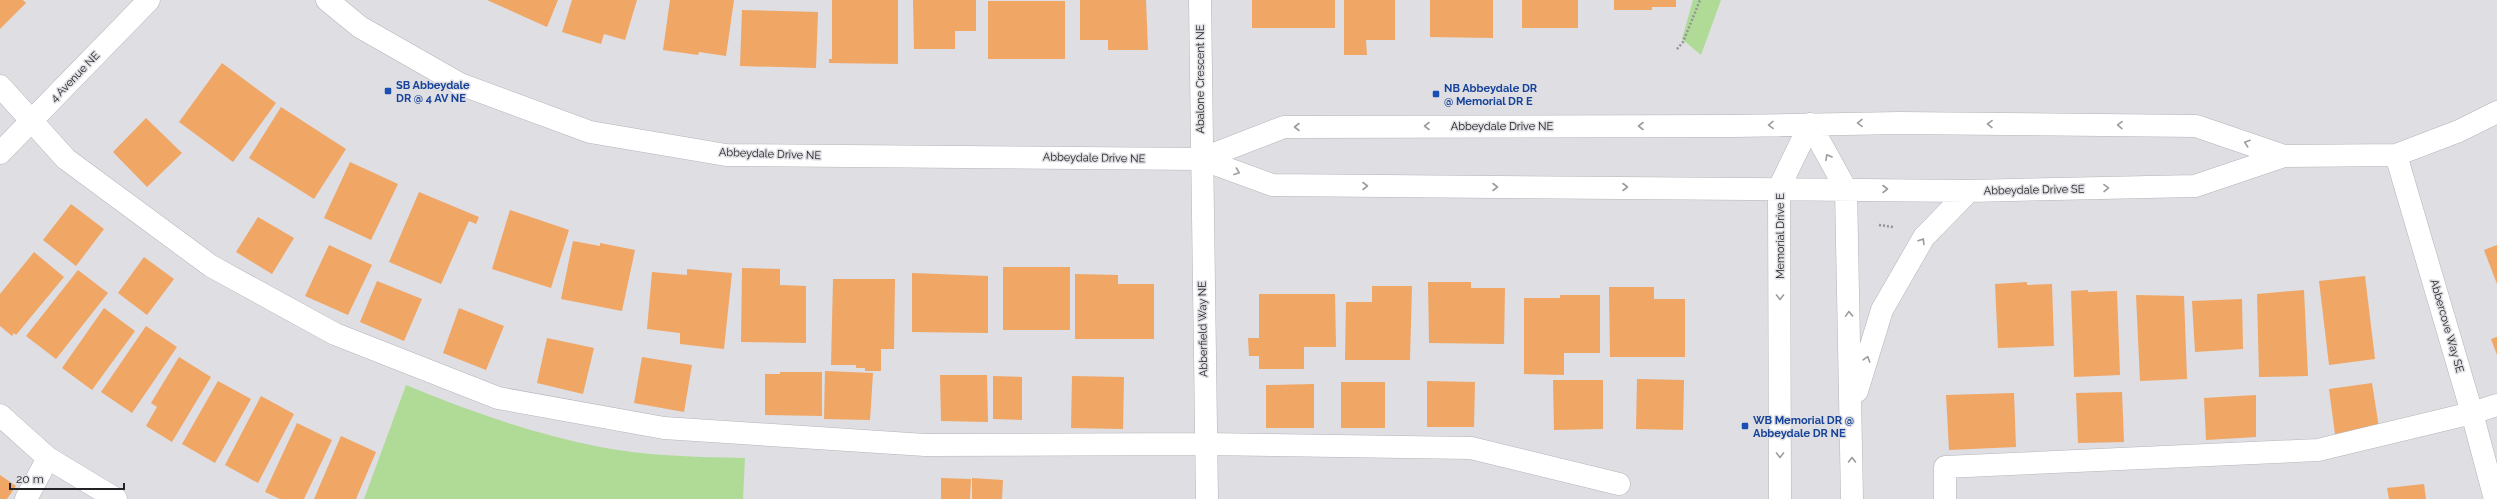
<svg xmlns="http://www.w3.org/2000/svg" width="2497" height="499" viewBox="0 0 2497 499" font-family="Raleway,sans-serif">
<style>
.green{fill:#afdb97}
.building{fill:#f0a665}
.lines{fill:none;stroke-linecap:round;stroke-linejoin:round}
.minor-casing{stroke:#b4b5ba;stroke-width:23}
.path{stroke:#949497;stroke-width:2.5;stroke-dasharray:2 2;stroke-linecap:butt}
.minor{stroke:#fff;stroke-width:22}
.oneway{stroke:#9c9c9d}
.transit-dot{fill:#1a4fb4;stroke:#dedee3;stroke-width:1.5}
.labels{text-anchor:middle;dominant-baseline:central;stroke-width:3;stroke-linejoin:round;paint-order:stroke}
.street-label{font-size:11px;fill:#232325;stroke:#dedee3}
.transit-label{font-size:11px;font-weight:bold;fill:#164399;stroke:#dedee3;text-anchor:start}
</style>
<rect width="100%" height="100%" fill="#dedee3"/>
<path class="green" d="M1693 0H1721L1701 55 1682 39Z
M406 385C469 411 533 434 600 447 647 456 697 457 745 458L743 499H364Z"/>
<path class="building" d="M0 0H23L26 3 0 29Z
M487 0H558L547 27Z
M572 0H637L625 40 604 34 601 44 562 32Z
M670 0H734L726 56 699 52 698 55 663 50Z
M832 0H898V64L829 63V59H832Z
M913 0H976V31H955V49H914Z
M1080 0H1146L1148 50H1108V40H1080Z
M1252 0H1335V28H1252Z
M1344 0H1395V40H1366L1367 55H1344Z
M1430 0H1493V38L1430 37Z
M1522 0H1578V28H1522Z
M1614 0H1676V7H1652V10H1614Z
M988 1H1065V59H988Z
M742 10 818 12 816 68 740 66Z
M222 63 276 103 233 162 179 122Z
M281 107 346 149 314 199 249 158Z
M146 118 182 153 147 187 113 152Z
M350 162 398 184 371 240 324 218Z
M419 192 479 217 476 224 469 221 441 284 389 262Z
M71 204 104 229 76 266 43 240Z
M510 210 569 230 551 288 492 269Z
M258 217 294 238 272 274 236 252Z
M573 241 600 246V243L635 250 622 311 561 299Z
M329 245 372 265 348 315 305 296Z
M2497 245V284L2484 250Z
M34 252 64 277 16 335 14 333 12 336 0 326V294Z
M144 257 174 279 147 315 118 293Z
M1003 267H1070V330H1003Z
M742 268 780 269V285L806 286V343L741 342Z
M687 269 732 273 724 349 680 344V333L647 329 652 272 687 275Z
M78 270 108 293 56 359 26 336Z
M912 273 988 276V333L912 332Z
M1075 274 1118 275V284H1154V339H1075Z
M2365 276 2375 359 2329 365 2319 281Z
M833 279H895L894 349H881V371H865V368H856V365H831Z
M377 281 422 299 404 341 360 322Z
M1428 282H1471V288H1505L1504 344 1429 343Z
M2027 282V285L2052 284 2054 346 1998 348 1995 284Z
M1372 286H1412L1410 360H1345L1346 302H1372Z
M1609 287H1654V299H1685V357H1610Z
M2088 290V292L2117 291 2120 375 2074 377 2071 291Z
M2304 290 2308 376 2259 377 2257 294Z
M1259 294H1335L1336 347H1304V369H1259V356H1249L1248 338H1259Z
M1560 295H1600V353H1564V375L1524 374V298H1560Z
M2136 295 2184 296 2187 379 2140 381Z
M2242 299 2243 349 2195 352 2192 301Z
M104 308 135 331 92 390 62 368Z
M459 308 504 326 486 370 443 353Z
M146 326 177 347 132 413 101 392Z
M2497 337V355L2491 339Z
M547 338 594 348 583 394 537 383Z
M179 357 211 377 172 442 146 426 157 407 151 403Z
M642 357 692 365 684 412 634 403Z
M825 371 873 373 870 420 824 419Z
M780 372H822V416L765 415V374H780Z
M940 375H987L988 422 941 421Z
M993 376 1022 377V420L993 419Z
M1072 376 1124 377 1123 429 1071 428Z
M1637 379 1684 380 1683 430 1636 429Z
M1553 380H1603V429L1554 430Z
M218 381 251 399 215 463 182 444Z
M1427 381 1475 382 1474 427H1427Z
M1341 382H1385V428H1341Z
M2372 383 2379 428 2335 434 2329 389Z
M1314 384V428H1266V385Z
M2122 392 2124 442 2078 443 2076 393Z
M2014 393 2016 447 1949 450 1946 395Z
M2256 395V437L2206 440 2204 398Z
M261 396 294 414 258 483 225 465Z
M297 423 332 440 304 499H280L265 492Z
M341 436 376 452 356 499H314Z
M0 475 16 486 7 499H0Z
M941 478 971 479 970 499H941Z
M972 478 1003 480 1002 499H972Z
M2424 484 2426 499H2389L2387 488Z"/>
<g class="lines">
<g class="minor-casing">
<path id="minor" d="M327 0 360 27 460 84 590 132 726 155 1201 159 1272 185 1969 191 2195 186 2284 156
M1200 0 1207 499
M0 86 66 159 211 266 335 334 498 398 664 428 925 445 1205 444 1471 448 1619 484
M1810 124 1846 189 1852 499
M0 153 149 0
M2396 155 2472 413 2495 499
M1201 159 1284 127 1734 126 1899 123 2196 126 2284 156 2396 155 2459 131 2497 112
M1857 391 1882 310 1924 237 1969 191
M0 415 48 458 116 499
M26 499 48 458
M1780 499 1779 188 1810 124
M1945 499V467L2318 450 2472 413 2497 405"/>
</g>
<path class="path" d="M1677 49 1683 42 1700 0
M1879 225 1893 227"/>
<use href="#minor" class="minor"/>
</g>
<defs><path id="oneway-chevron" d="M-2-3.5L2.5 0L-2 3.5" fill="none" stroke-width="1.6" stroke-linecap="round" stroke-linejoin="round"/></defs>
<g class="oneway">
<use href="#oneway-chevron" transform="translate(1860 123) rotate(179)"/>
<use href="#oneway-chevron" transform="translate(1990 124) rotate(-179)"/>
<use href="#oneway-chevron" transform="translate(1771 125) rotate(179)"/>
<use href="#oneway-chevron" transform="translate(2120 125) rotate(-179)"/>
<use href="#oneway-chevron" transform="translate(1427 126) rotate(180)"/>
<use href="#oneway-chevron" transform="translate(1641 126) rotate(180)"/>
<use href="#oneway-chevron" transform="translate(1297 127) rotate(180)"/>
<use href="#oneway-chevron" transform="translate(2247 143) rotate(-161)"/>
<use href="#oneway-chevron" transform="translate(1828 157) rotate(-119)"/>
<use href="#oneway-chevron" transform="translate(1237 172) rotate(20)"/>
<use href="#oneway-chevron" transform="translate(1365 186)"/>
<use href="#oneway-chevron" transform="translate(1495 187)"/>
<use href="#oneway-chevron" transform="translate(1625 187)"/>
<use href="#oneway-chevron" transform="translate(2106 188) rotate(-1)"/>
<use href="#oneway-chevron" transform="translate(1885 189)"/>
<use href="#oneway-chevron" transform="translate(1922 241) rotate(-58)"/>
<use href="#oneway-chevron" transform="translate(1780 297) rotate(90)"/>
<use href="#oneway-chevron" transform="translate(1849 314) rotate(-92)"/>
<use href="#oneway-chevron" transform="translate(1867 359) rotate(-73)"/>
<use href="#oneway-chevron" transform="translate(1780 455) rotate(90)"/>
<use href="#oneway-chevron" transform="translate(1852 460) rotate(-90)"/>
</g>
<g class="transit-dot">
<rect x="384" y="87" width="8" height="8" rx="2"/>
<rect x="1432" y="90" width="8" height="8" rx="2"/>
<rect x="1741" y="422" width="8" height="8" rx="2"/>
</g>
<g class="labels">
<g class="street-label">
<text transform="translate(75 77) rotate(-46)">4 Avenue NE</text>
<text transform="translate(1200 79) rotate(-90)">Abalone Crescent NE</text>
<text x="1502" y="126">Abbeydale Drive NE</text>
<text transform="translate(770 154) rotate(2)">Abbeydale Drive NE</text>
<text transform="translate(1094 158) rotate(1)">Abbeydale Drive NE</text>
<text transform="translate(2034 190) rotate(-1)">Abbeydale Drive SE</text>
<text transform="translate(1780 236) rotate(-90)">Memorial Drive E</text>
<text transform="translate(2447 326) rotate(74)">Abbercove Way SE</text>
<text transform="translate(1203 329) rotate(-91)">Abberfield Way NE</text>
</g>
<g class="transit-label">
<text x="396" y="85">SB Abbeydale<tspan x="396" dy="13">DR @ 4 AV NE</tspan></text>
<text x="1444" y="88">NB Abbeydale DR<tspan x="1444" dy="13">@ Memorial DR E</tspan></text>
<text x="1753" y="420">WB Memorial DR @<tspan x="1753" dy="13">Abbeydale DR NE</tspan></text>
</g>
</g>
<path d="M10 483v6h114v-6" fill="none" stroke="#232325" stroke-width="2"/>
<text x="16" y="483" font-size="12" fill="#232325" stroke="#dedee3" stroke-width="3" paint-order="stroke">20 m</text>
</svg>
